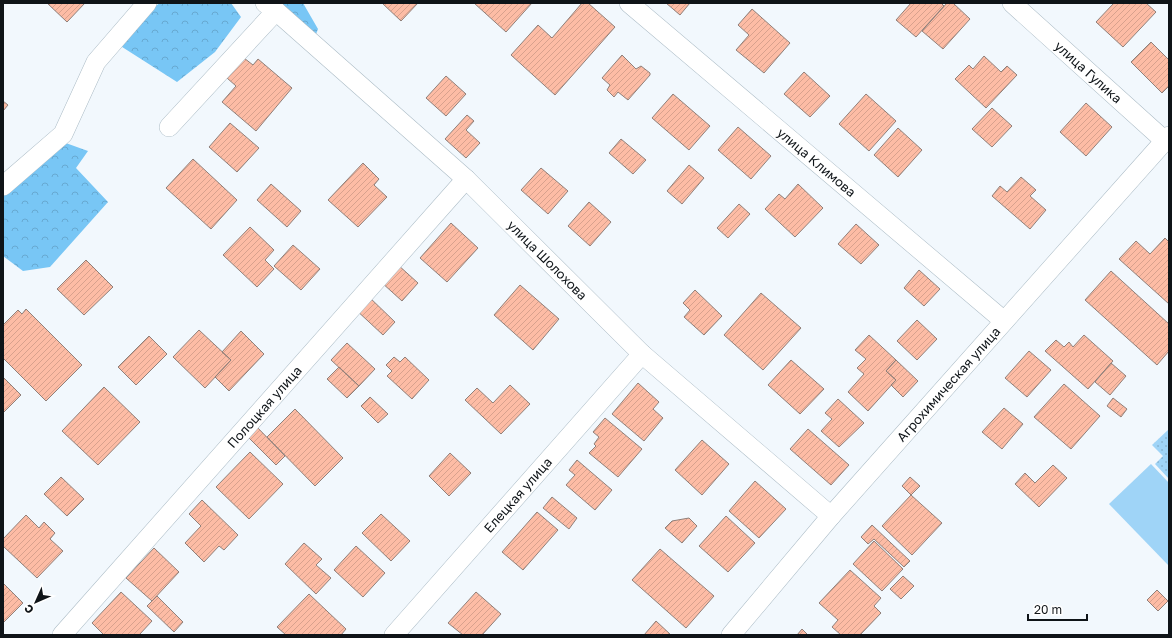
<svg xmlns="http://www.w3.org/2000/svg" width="1172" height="638" viewBox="0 0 1172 638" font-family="'Golos Text',sans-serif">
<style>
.grass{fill:url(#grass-dots)}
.forest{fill:url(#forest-crowns)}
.garden{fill:#9fd4f7}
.building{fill:url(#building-hatch);stroke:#90807a}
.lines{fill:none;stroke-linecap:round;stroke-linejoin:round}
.minor-casing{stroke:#acbcc6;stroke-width:20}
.minor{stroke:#fff;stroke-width:19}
.labels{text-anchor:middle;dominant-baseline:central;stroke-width:3;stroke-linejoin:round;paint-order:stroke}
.street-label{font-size:13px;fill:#0f1418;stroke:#fff}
</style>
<defs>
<pattern id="grass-dots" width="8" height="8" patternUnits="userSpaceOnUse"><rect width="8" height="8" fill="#9fd4f7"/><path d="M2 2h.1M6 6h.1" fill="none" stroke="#88b5d3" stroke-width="1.8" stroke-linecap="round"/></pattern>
<pattern id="forest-crowns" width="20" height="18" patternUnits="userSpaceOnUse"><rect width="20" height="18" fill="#78c6f5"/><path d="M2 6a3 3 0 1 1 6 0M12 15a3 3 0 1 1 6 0" fill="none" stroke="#67a9d1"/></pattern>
<pattern id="building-hatch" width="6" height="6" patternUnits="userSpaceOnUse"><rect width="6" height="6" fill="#fdbca5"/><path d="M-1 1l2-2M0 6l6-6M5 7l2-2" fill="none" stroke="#d8a18d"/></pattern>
</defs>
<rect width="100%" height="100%" fill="#f2f8fd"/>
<path class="grass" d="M1169 429V479L1155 464 1163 456 1152 445Z"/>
<path class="forest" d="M160 3H231L241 17 215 52 177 82 119 45 148 11Z
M264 3H303L318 29 311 47Z
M63 142 88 151 76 168 108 202 50 267 23 271 3 256V192Z"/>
<path class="garden" d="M1151 464 1169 483V566L1109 504Z"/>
<path class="building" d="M47 3H85L67 22Z
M382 3H418L401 21Z
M474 3H532L506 32Z
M582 3H588L615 27 555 95 511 55 538 25 552 38Z
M666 3H690L680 15Z
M911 3H941L944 6 916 37 896 20Z
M947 3H953L970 19 943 49 922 31Z
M1114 3H1146L1156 12 1123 47 1096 22Z
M752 9 790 43 764 73 736 50 749 35 738 25Z
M1151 42 1169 60V86L1162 93 1131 62Z
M622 55 636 69 641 66 650 73V75L628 100 618 92 614 97 607 90 610 85 602 78Z
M984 56 1001 72 1007 66 1017 75 986 108 955 79 969 65 973 69Z
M244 58 253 65 258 59 292 88 256 131 222 102 236 86 227 78Z
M804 72 830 96 810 117 784 94Z
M446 76 466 94 446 116 426 98Z
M673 94 710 126 689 150 652 118Z
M866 94 896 121 869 151 839 124Z
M3 101 8 105 3 111Z
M1086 103 1112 127 1086 156 1060 132Z
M992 108 1012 126 992 147 972 129Z
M467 115 474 121 466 130 480 143 466 158 445 139Z
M230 123 259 148 237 172 209 147Z
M738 127 771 156 751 179 718 150Z
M898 128 922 150 898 177 874 155Z
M621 139 646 160 633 174 609 153Z
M193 159 237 200 211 229 166 188Z
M363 163 379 179 374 185 387 197 358 227 328 200Z
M689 165 704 178 682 204 667 191Z
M541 168 568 191 548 214 521 190Z
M1021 177 1036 190 1030 196 1046 210 1030 229 992 196 1000 186 1007 192Z
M271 184 301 211 287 227 257 200Z
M798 184 823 208 795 237 765 209 779 194 785 199Z
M589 202 611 222 590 246 568 226Z
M739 204 750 214 728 238 717 228Z
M451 223 478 248 447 282 420 258Z
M856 224 879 245 861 264 838 244Z
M250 227 274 250 265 260 274 269 257 287 223 255Z
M1165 238 1169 242V304L1119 259 1136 241 1150 254Z
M293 245 320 269 301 290 274 266Z
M86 260 113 287 84 315 57 289Z
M397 264 418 283 402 301 381 282Z
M919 270 940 289 924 306 904 288Z
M1111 271 1169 324V351L1157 365 1085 300Z
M520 285 559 319 533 350 494 315Z
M695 290 722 316 704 335 684 317 690 310 683 303Z
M761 293 801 328 763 370 724 335Z
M367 295 395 322 383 335 354 308Z
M26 309 82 365 46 401 3 358V325L18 310 22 314Z
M917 320 937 339 917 360 897 341Z
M199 330 231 360 205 388 173 357Z
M241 331 264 354 229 391 215 377 231 360 222 352Z
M869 335 896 360 886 371 896 380 868 411 848 392 864 374 857 368 866 359 855 350Z
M1084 335 1113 361 1088 389 1045 351 1056 340 1064 347 1069 342 1073 347Z
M149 336 167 354 136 385 118 367Z
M347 343 375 369 359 386 331 360Z
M1029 351 1051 370 1027 397 1005 378Z
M394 357 400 362 405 357 429 380 412 399 387 376 392 371 386 365Z
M791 360 824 389 800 414 768 385Z
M896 360 918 381 903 397 891 385 896 380 886 371Z
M1111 363 1126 376 1110 395 1095 382Z
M339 367 359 386 347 398 327 379Z
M3 377 21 395 3 413Z
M638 383 659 402 653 409 663 418 644 441 612 414Z
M1064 384 1100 416 1071 449 1034 417Z
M510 385 530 404 501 434 465 400 477 388 493 403Z
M104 387 140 422 98 465 62 431Z
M370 397 388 414 378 423 361 406Z
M1113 398 1127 409 1121 417 1107 406Z
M838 399 864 423 839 447 821 431 832 419 825 413Z
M1004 408 1023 424 1002 449 982 432Z
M295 409 343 458 315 486 267 437Z
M605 418 642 449 618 477 589 453 596 446 594 444 599 437 593 432Z
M255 425 285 456 276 465 246 435Z
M808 429 849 465 831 485 790 449Z
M702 440 729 464 702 495 675 470Z
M250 452 283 484 249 519 216 487Z
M450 453 471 473 449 496 429 476Z
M577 460 612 490 595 510 566 485 575 475 569 470Z
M1053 465 1067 478 1039 507 1015 484 1025 473 1035 483Z
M61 477 84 499 67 516 44 494Z
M910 477 920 486 911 495 902 486Z
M755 481 786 509 759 538 729 511Z
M911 495 942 523 912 555 882 526Z
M552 497 577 518 569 529 543 508Z
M202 500 238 535 224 550 219 546 204 562 185 543 201 526 189 514Z
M537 512 558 530 523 570 502 552Z
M381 514 410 541 391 561 362 533Z
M26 515 39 528 44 522 55 533 50 539 63 551 37 578 3 546V539Z
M726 516 755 543 728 572 699 546Z
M689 518 697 526 682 543 665 528 672 521Z
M872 525 910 561 904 567 874 539 868 544 861 537Z
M874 541 903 569 882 591 853 564Z
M304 543 322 559 316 565 331 578 316 594 285 564Z
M356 546 385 573 363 597 334 570Z
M154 548 179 572 152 601 126 578Z
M660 549 714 596 686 628 632 580Z
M850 570 881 598 874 606 881 613 860 635H841L832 627 838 620 819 603Z
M903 576 914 586 901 599 890 589Z
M3 583 23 603 3 623Z
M1157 590 1168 601 1158 611 1147 600Z
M121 592 152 621 139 635H104L92 623Z
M476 592 501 614 482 635H463L448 623Z
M309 594 346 629 341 635H286L277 627Z
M157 596 183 622 174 632 147 606Z
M656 621 671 635H644Z
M802 629 808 635H797Z"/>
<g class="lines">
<g class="minor-casing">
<g id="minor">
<path id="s1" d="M265 3 276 11 466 179 642 354 831 516"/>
<path id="s2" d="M629 3 1004 321"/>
<path id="s3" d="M1012 3 1165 141"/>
<path d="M169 127 276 11"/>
<path d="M3 186 63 134 96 62 147 3"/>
<path id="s4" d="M62 635 466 179"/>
<path id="s5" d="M394 635 642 354"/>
<path id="s6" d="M731 635 831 516 1169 136"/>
</g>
</g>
<use href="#minor" class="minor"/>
</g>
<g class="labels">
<g class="street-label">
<text stroke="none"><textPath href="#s3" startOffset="103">улица Гулика</textPath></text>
<text stroke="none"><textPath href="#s2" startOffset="246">улица Климова</textPath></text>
<text stroke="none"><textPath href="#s1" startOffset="382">улица Шолохова</textPath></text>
<text stroke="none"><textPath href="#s6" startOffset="332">Агрохимическая улица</textPath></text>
<text stroke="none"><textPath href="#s4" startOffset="305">Полоцкая улица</textPath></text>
<text stroke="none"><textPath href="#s5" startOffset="187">Елецкая улица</textPath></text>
</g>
</g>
<rect width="1172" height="638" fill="none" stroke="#0f1418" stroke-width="8"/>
<g transform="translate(36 602) rotate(225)" stroke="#ffffff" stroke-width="3" paint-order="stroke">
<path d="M0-3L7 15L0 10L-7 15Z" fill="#0f1418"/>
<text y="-6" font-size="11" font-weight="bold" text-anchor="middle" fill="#0f1418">С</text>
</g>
<path d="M1028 614v6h59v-6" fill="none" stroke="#0f1418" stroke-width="2"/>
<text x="1034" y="614" font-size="12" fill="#0f1418" stroke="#ffffff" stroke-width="3" paint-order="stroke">20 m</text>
</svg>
